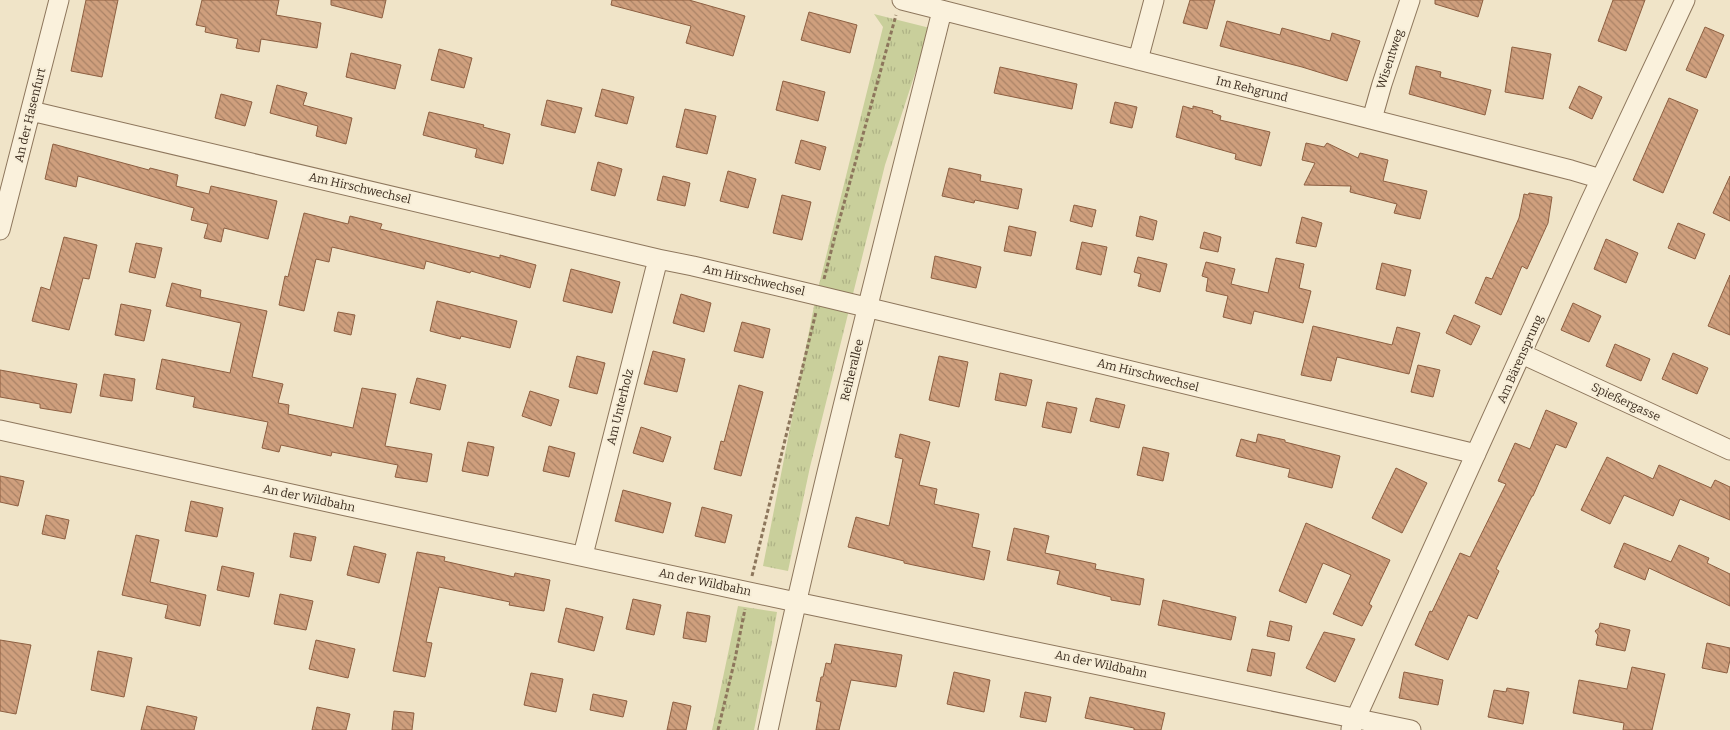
<svg xmlns="http://www.w3.org/2000/svg" width="1730" height="730" viewBox="0 0 1730 730" font-family="Bitter,serif">
<style>
.grass{fill:url(#grass-tufts)}
.building{fill:url(#building-back-hatch);stroke:#8d5f41}
.lines{fill:none;stroke-linecap:round;stroke-linejoin:round}
.minor-casing{stroke:#8d765c;stroke-width:21}
.path{stroke:#8d765c;stroke-width:3;stroke-dasharray:4 2.5;stroke-linecap:butt}
.minor{stroke:#faf1dc;stroke-width:19}
.labels{text-anchor:middle;dominant-baseline:central;stroke-width:4;stroke-linejoin:round;paint-order:stroke}
.street-label{font-size:12px;fill:#3d2e20;stroke:#f7eed8}
</style>
<defs>
<pattern id="grass-tufts" width="24" height="20" patternUnits="userSpaceOnUse" patternTransform="scale(1.25)"><rect width="24" height="20" fill="#c9cf9b"/><path d="M3 7l-1-3M5 7V3M7 7l1-3M15 17l-1-3M17 17v-4M19 17l1-3" fill="none" stroke="#aeb285"/></pattern>
<pattern id="building-back-hatch" width="6" height="6" patternUnits="userSpaceOnUse" patternTransform="scale(1.25)"><rect width="6" height="6" fill="#cf9f7d"/><path d="M-1 5l2 2M0 0l6 6M5-1l2 2" fill="none" stroke="#a98266"/></pattern>
</defs>
<rect width="100%" height="100%" fill="#f0e4c8"/>
<path class="grass" d="M874 14 930 28 885 165 810 467 788 571 763 566 815 301 883 27Z
M738 606 777 612 771 647 754 730H712Z"/>
<path class="building" d="M86 0H118L102 77 71 71Z
M202 0H279L276 15 321 23 317 48 261 39 259 52 236 48 238 39 205 32 206 27 196 25Z
M331 0H386L382 18 331 5Z
M612 0H689L745 16 733 56 686 43 691 26 611 5Z
M1190 0H1215L1207 29 1183 23Z
M1435 0H1483L1478 17 1435 4Z
M1613 0H1645L1626 51 1598 41Z
M809 12 857 25 850 53 801 40Z
M1227 21 1280 35 1282 28 1330 41 1332 33 1360 41 1347 81 1302 67 1220 46Z
M1705 27 1724 35 1706 78 1686 70Z
M1512 47 1551 54 1543 99 1505 92Z
M439 49 472 58 464 88 431 80Z
M351 53 401 65 395 89 346 77Z
M1416 66 1441 72 1440 77 1491 90 1485 115 1409 94Z
M1000 67 1077 84 1072 109 994 93Z
M783 81 825 92 818 121 776 110Z
M277 85 307 93 303 105 352 118 346 144 316 136 318 126 270 113Z
M1579 86 1602 97 1592 119 1569 108Z
M602 89 634 97 627 124 595 116Z
M221 94 252 102 245 126 215 118Z
M1669 98 1698 110 1663 193 1633 180Z
M547 100 582 108 575 133 541 125Z
M1115 102 1137 107 1132 128 1110 123Z
M1183 106 1193 109V106L1213 111 1212 113 1221 116 1220 120 1270 132 1261 166 1235 159 1236 154 1176 137Z
M685 109 716 116 707 154 676 147Z
M429 112 484 125 483 127 510 134 503 164 475 157 477 149 423 135Z
M801 140 826 147 820 170 795 163Z
M1306 143 1324 147 1327 143 1358 158 1360 153 1388 160 1383 181 1427 191 1420 219 1394 213 1397 204 1350 192 1351 186 1304 185 1315 163 1302 160Z
M53 144 149 170 150 168 178 175 176 186 209 194 211 186 277 201 268 239 224 228 221 242 204 238 208 224 191 220 194 208 78 176 76 187 45 179Z
M598 162 622 169 615 196 591 190Z
M949 168 981 175 980 181 1022 189 1018 209 975 200 974 203 942 196Z
M728 171 756 179 748 208 720 201Z
M663 176 690 183 685 206 657 200Z
M1730 176V221L1713 213Z
M1529 193 1552 197 1548 223 1527 269 1522 266 1501 315 1475 303 1486 277 1492 279 1519 218 1524 194 1528 195Z
M782 195 811 202 802 240 773 233Z
M1074 205 1096 210 1092 227 1070 221Z
M304 213 348 224 350 216 382 224 380 229 500 258V255L536 265 530 288 471 271 470 273 426 261 424 269 332 247 329 262 316 259 304 311 279 305 285 276 288 277Z
M1140 216 1157 221 1153 240 1136 236Z
M1302 217 1322 223 1316 247 1296 243Z
M1678 223 1705 234 1695 259 1668 248Z
M1009 226 1036 232 1031 256 1004 251Z
M1204 232 1221 237 1218 252 1200 248Z
M64 237 97 245 89 279 83 278 69 330 32 321 41 287 50 290Z
M1606 239 1638 253 1626 283 1594 269Z
M1082 242 1107 247 1101 275 1076 269Z
M136 243 162 248 155 278 129 272Z
M935 256 981 267 976 288 931 278Z
M1138 257 1167 264 1160 292 1138 286 1141 274 1134 272Z
M1276 258 1304 264 1299 288 1311 291 1303 323 1254 311 1251 324 1223 317 1228 296 1206 291 1208 278 1202 276 1206 262 1235 269 1231 284 1268 293Z
M1382 263 1411 270 1405 296 1376 289Z
M571 269 620 282 612 313 563 301Z
M1730 275V335L1708 326Z
M172 283 201 290 200 297 267 311 252 377 283 384 278 403 289 405 288 414 353 428 362 388 396 394 385 446 432 454 427 482 395 477 398 465 332 452 331 456 281 445 279 452 262 448 268 422 193 407 195 397 156 389 162 359 230 373 241 323 166 306Z
M681 294 711 303 704 332 673 323Z
M437 301 517 321 510 348 461 336 460 339 430 331Z
M1573 303 1601 316 1589 342 1561 330Z
M121 304 151 310 144 341 115 335Z
M338 312 355 315 351 335 334 331Z
M1454 315 1480 326 1471 345 1446 333Z
M742 322 770 329 763 358 734 351Z
M1313 326 1392 345 1397 327 1420 333 1409 374 1337 357 1331 381 1301 375Z
M1615 344 1650 359 1641 381 1606 366Z
M653 351 685 359 677 392 644 384Z
M1673 353 1708 368 1697 394 1662 379Z
M577 356 605 363 597 394 569 387Z
M939 356 968 362 959 407 929 400Z
M1418 365 1440 370 1433 397 1411 392Z
M0 370 77 384 71 413 40 408V404L0 397Z
M1000 373 1032 380 1026 406 995 400Z
M104 374 135 379 132 401 100 396Z
M417 378 446 385 440 410 410 403Z
M739 385 763 392 741 476 714 469 721 441 724 442Z
M530 391 559 400 551 426 522 416Z
M1096 398 1125 405 1119 428 1090 421Z
M1047 402 1077 408 1071 433 1042 427Z
M1546 410 1577 423 1566 448 1556 444 1533 496H1532L1496 569 1499 571 1477 619 1468 615 1448 660 1415 645 1430 611 1432 612 1460 553 1470 557 1506 484 1498 481 1515 443 1530 449Z
M641 427 671 437 663 462 633 453Z
M900 434 930 442 919 485 937 489 934 504 979 514 972 547 990 551 984 580 904 563V561L848 547 856 517 889 526 903 459 895 457Z
M1258 434 1285 440V442L1340 456 1332 488 1288 477 1290 469 1236 456 1241 439 1256 443Z
M468 442 494 447 488 476 462 471Z
M549 446 575 453 569 477 543 471Z
M1143 447 1169 453 1163 481 1137 475Z
M1607 457 1653 479 1659 465 1711 488 1715 480 1730 487V520L1680 499 1673 516 1624 495 1610 524 1581 510Z
M1396 468 1427 483 1402 533 1372 518Z
M0 476 24 481 18 506 0 502Z
M623 490 671 503 663 533 615 521Z
M191 501 223 508 217 537 185 531Z
M702 507 732 515 725 543 695 536Z
M46 515 69 520 65 539 42 534Z
M1306 523 1390 560 1369 604 1372 606 1362 626 1333 614 1351 575 1323 563 1306 603 1279 591Z
M1014 528 1049 536 1045 553 1096 564 1095 569 1144 579 1140 605 1111 600V597L1057 584 1060 571 1007 560Z
M294 533 316 537 311 561 290 557Z
M136 535 159 540 150 582 206 595 200 626 165 618 168 605 122 595Z
M1624 543 1671 562 1679 545 1709 558 1707 563 1730 574V606L1649 568 1645 580 1614 567Z
M354 546 386 554 379 583 347 575Z
M417 552 445 557 444 561 514 577 515 573 550 580 544 611 509 605 510 602 439 587 426 642 432 643 425 677 393 671Z
M222 566 254 573 249 597 217 590Z
M280 594 313 601 306 630 274 624Z
M633 599 661 605 654 635 626 629Z
M1163 600 1236 617 1231 640 1158 625Z
M566 608 603 617 594 651 558 642Z
M687 612 710 616 706 642 683 638Z
M1270 621 1292 626 1289 641 1267 636Z
M1600 623 1630 630 1625 651 1596 645 1598 635 1595 631 1599 628Z
M1324 632 1355 639 1335 682 1306 668Z
M0 640 31 645 16 714 0 711Z
M316 640 355 649 348 678 309 669Z
M1707 643 1730 648V660L1727 673 1702 668Z
M835 644 902 655 896 687 851 680 839 730H816L821 702 816 701 821 677H823L826 663 831 664Z
M1252 649 1275 653 1271 676 1247 671Z
M98 651 132 658 124 697 91 690Z
M1632 667 1665 674 1652 730H1623L1624 723 1573 713 1579 680 1627 689Z
M954 672 990 680 984 712 947 704Z
M1404 672 1443 680 1438 705 1399 698Z
M531 673 563 679 556 712 524 705Z
M1507 688 1529 692 1523 724 1488 717 1494 690 1506 692Z
M1025 692 1051 697 1046 722 1020 717Z
M593 694 627 701 623 717 590 710Z
M1090 697 1165 713 1161 730H1134V728L1085 718Z
M673 702 691 706 686 730H667Z
M147 706 197 717 194 730H141Z
M317 707 350 714 346 730H312Z
M394 711 414 713 412 730H392Z"/>
<g class="lines">
<g class="minor-casing">
<path id="minor" d="M902 0 1571 170 1601 179
M1138 60 1154 0
M31 111 658 259 693 266 820 296 1476 454
M1372 119 1382 84 1410 0
M0 230 59 0
M1522 354 1730 450
M0 430 346 506 796 602 1411 730
M583 555 658 259
M1351 729 1590 202 1685 0
M768 730C820 489 882 250 942 11"/>
</g>
<path class="path" d="M824 279 835 236 896 15
M752 576 816 312
M718 730 735 659 745 609"/>
<use href="#minor" class="minor"/>
</g>
<g class="labels">
<g class="street-label">
<text transform="translate(1390 59) rotate(-72)">Wisentweg</text>
<text transform="translate(1252 89) rotate(14)">Im Rehgrund</text>
<text transform="translate(30 115) rotate(-76)">An der Hasenfurt</text>
<text transform="translate(360 188) rotate(13)">Am Hirschwechsel</text>
<text transform="translate(754 280) rotate(13)">Am Hirschwechsel</text>
<text transform="translate(1520 359) rotate(-66)">Am Bärensprung</text>
<text transform="translate(852 370) rotate(-76)">Reiherallee</text>
<text transform="translate(1148 375) rotate(14)">Am Hirschwechsel</text>
<text transform="translate(1626 402) rotate(25)">Spießergasse</text>
<text transform="translate(620 407) rotate(-76)">Am Unterholz</text>
<text transform="translate(309 498) rotate(12)">An der Wildbahn</text>
<text transform="translate(705 582) rotate(12)">An der Wildbahn</text>
<text transform="translate(1101 664) rotate(12)">An der Wildbahn</text>
</g>
</g>
</svg>
